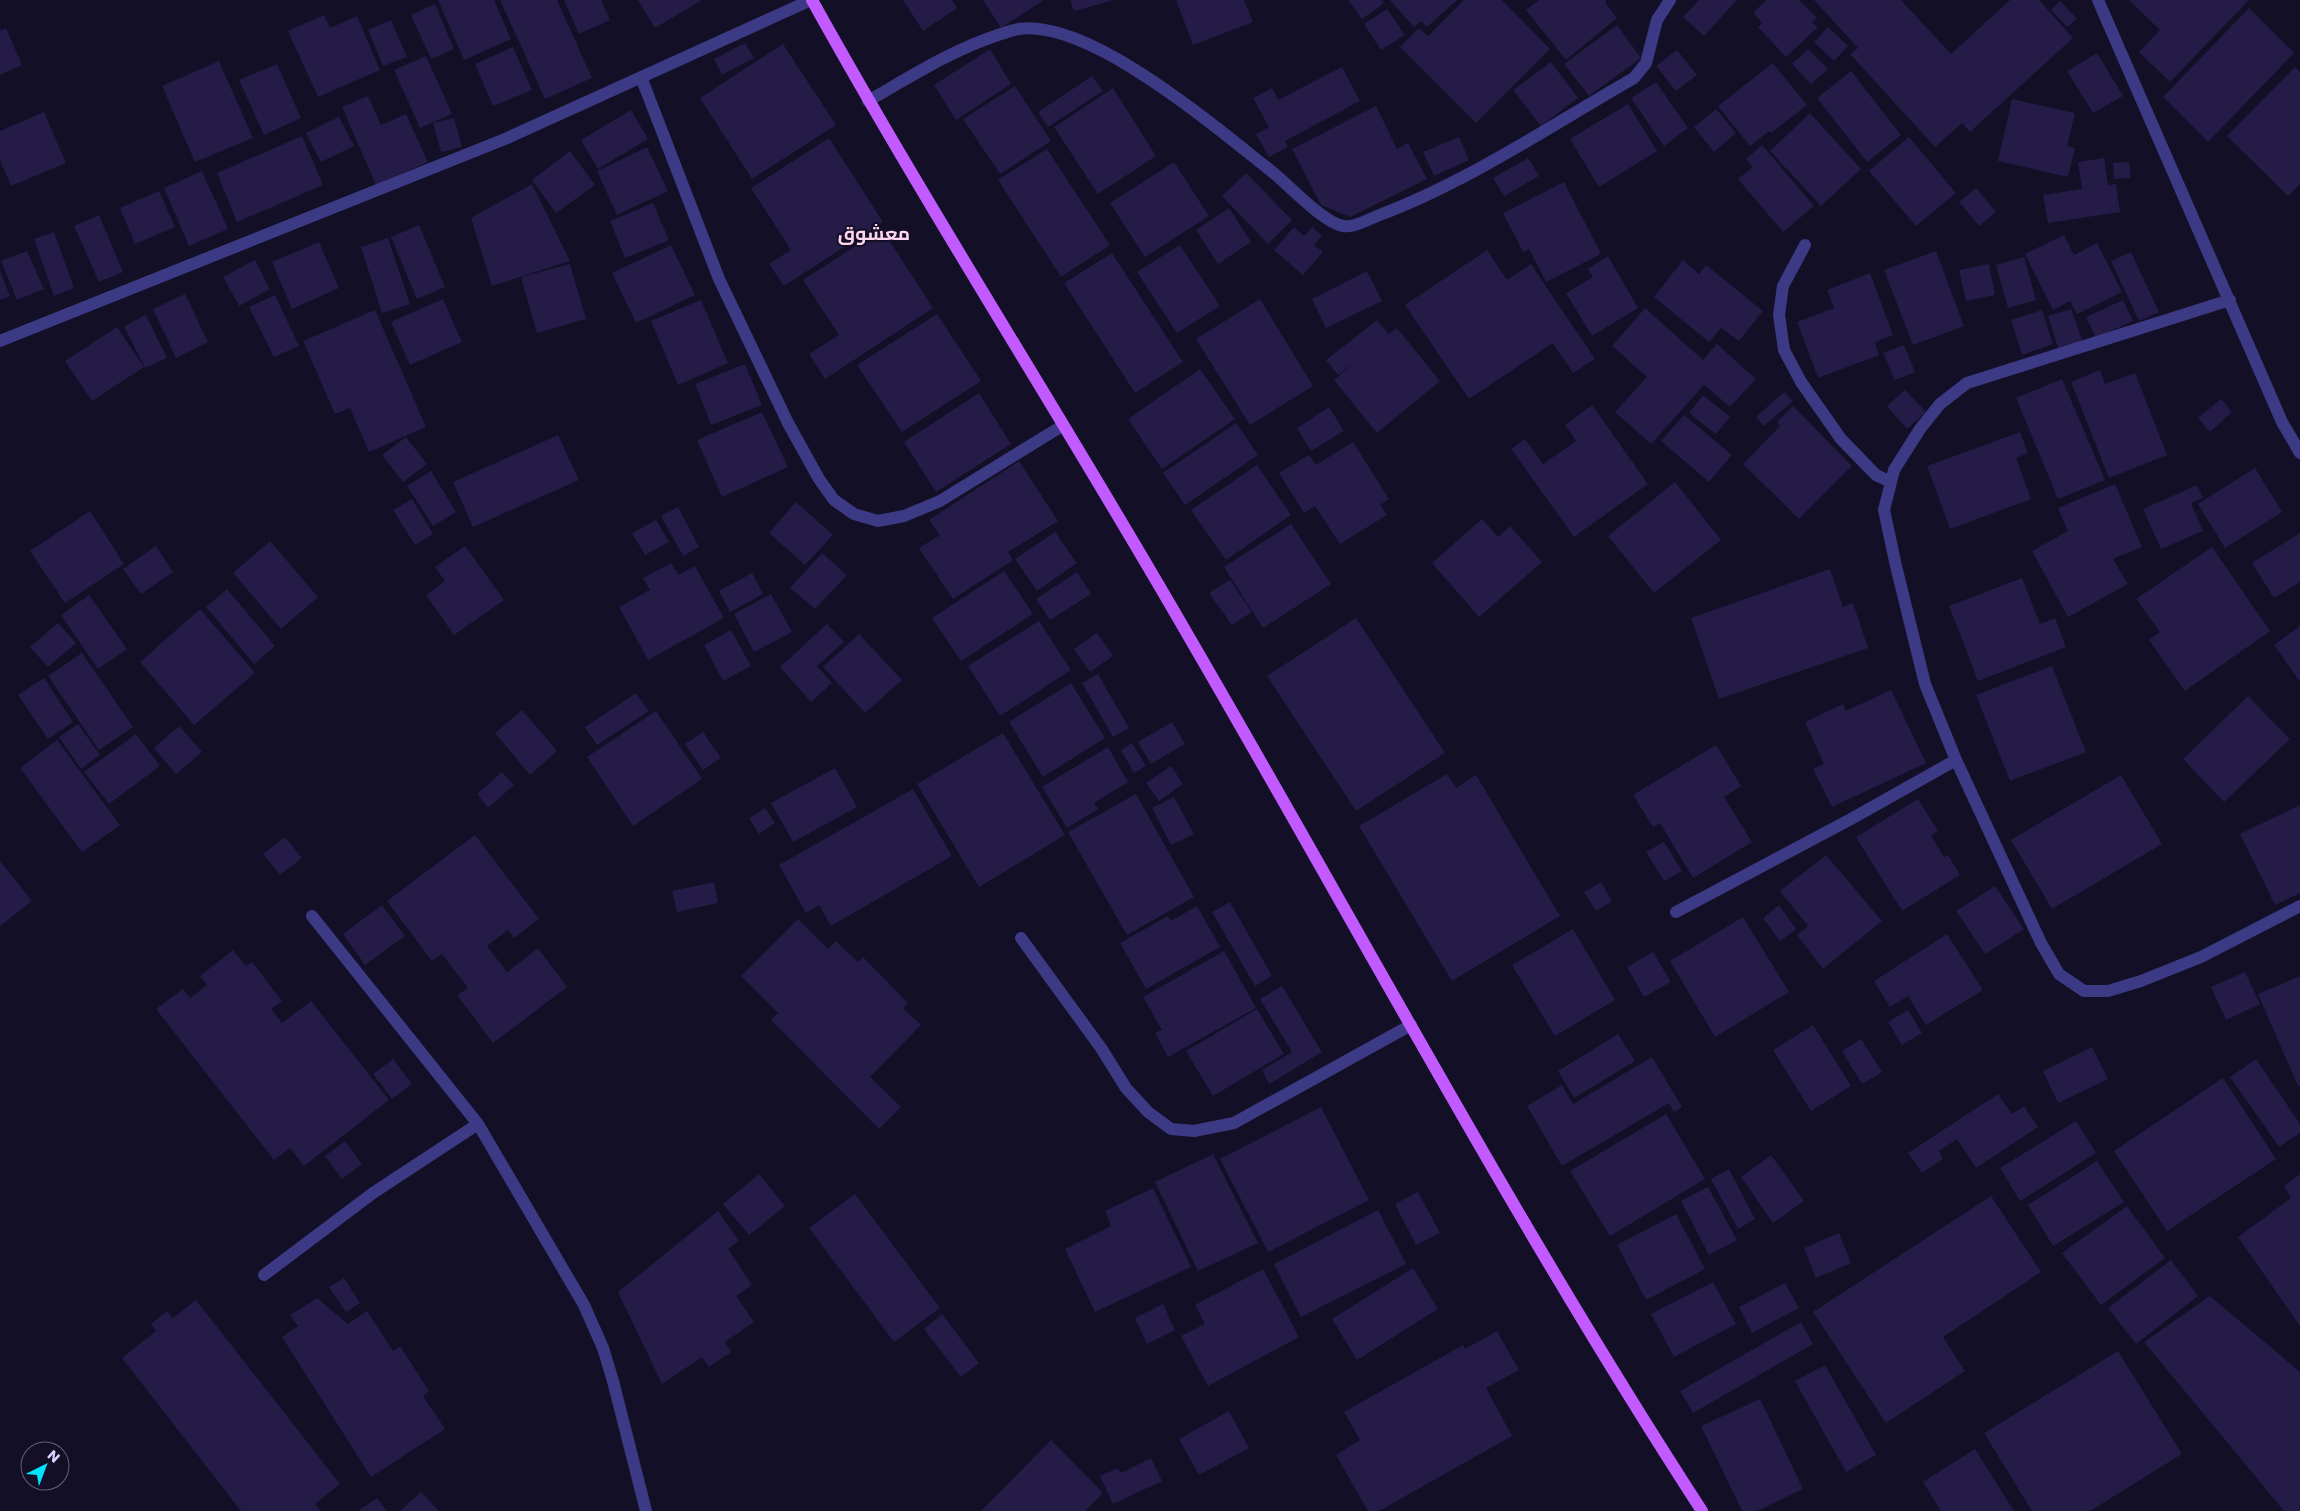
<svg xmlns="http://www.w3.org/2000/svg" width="2300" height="1511" viewBox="0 0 2300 1511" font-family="Poppins,Cairo,sans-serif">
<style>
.building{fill:#241b47}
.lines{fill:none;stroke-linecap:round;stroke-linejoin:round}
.minor{stroke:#3d3a85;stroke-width:12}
.major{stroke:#c25bff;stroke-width:12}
.labels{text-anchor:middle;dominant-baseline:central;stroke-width:4;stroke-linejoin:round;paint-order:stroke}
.quarter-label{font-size:19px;font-weight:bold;fill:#ffd6f0;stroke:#130f26}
</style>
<rect width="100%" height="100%" fill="#130f26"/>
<path class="building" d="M438 0H494L511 39 464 60Z
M500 0H557L592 78 545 99Z
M564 0H601L610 20 579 34Z
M638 0H702L655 28Z
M903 0H952L957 8 923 31Z
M983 0H1044L1001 28Z
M1070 0H1110L1111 1 1074 11Z
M1176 0H1244L1253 22 1193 45Z
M1348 0H1381L1384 3 1362 19Z
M1390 0H1457L1427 27 1421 21 1414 27Z
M1464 0H1502L1550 49 1476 123 1400 47 1419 28 1428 36Z
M1539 0H1607L1605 2 1617 18 1566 60 1526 10Z
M1699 0H1737L1704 36 1683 17Z
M1766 0H1799L1817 18 1812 23 1818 27 1786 57 1758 27 1762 23 1753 13Z
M1814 0H1901L1951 54 2010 0H2039L2073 38 1970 132 1962 123 1935 147 1850 54 1858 48Z
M2129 0H2249L2170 82 2139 52 2160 30Z
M2060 1 2077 19 2067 27 2051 10Z
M435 4 454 49 431 59 411 15Z
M2249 8 2294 53 2208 142 2163 97Z
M1387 9 1405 35 1381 50 1364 24Z
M324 15 330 28 357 16 380 70 318 97 288 31Z
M391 20 407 57 383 66 368 30Z
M1617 25 1641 58 1589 96 1564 64Z
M1828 27 1848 46 1834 61 1814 42Z
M6 28 22 65 0 75V31Z
M745 43 754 58 722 75 714 59Z
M783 44 836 125 752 179 700 98Z
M513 47 532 90 493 106 475 64Z
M990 49 1011 84 956 120 934 85Z
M1808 49 1828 69 1811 84 1792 64Z
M1677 50 1697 75 1676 91 1656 66Z
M2097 53 2123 96 2093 113 2067 71Z
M426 56 452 114 420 128 394 70Z
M219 61 253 138 195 162 162 86Z
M1551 62 1578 98 1541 126 1513 90Z
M1773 63 1807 105 1771 133 1769 131 1750 146 1718 106Z
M277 64 301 118 264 135 239 80Z
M1342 67 1360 101 1285 141 1288 147 1269 157 1256 134 1269 127 1253 98 1272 88 1278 100Z
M2295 67 2300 72V184L2288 196 2227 136Z
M1851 71 1901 135 1867 162 1817 98Z
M1092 76 1103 91 1048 127 1038 112Z
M1656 82 1688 128 1664 146 1631 98Z
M1015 86 1051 141 1000 174 963 119Z
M1113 88 1156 156 1098 194 1054 127Z
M368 96 381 125 406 114 428 162 376 185 342 107Z
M2012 99 2075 113 2067 146 2075 148 2068 177 1998 161Z
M1628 104 1657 151 1599 187 1570 139Z
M1376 106 1397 149 1408 143 1427 179 1350 217 1321 205 1292 149Z
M1716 109 1736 133 1714 152 1694 127Z
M631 110 648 139 598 169 581 140Z
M44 112 66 163 11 186 0 160V131Z
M1810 113 1861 169 1821 206 1770 151Z
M339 117 354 146 321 162 306 133Z
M454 118 462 147 441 152 433 123Z
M302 136 323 185 237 222 217 173Z
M1459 137 1469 160 1434 176 1423 152Z
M1909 137 1956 193 1916 226 1869 171Z
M829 138 883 222 784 286 769 264 791 250 751 188Z
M1762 145 1814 206 1783 232 1738 179 1753 167 1746 159Z
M647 147 668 191 617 215 597 171Z
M1047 149 1110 245 1061 277 998 180Z
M570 151 595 185 556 213 532 180Z
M1528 158 1539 176 1504 196 1493 178Z
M2104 158 2108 185 2116 184 2120 212 2048 223 2043 195 2082 189 2078 162Z
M1174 162 1209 216 1145 257 1110 203Z
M2129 162 2131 178 2114 179 2113 163Z
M202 171 228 229 189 246 164 188Z
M1246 173 1292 220 1268 244 1222 196Z
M1564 182 1601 254 1546 282 1529 249 1523 252 1503 213Z
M532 184 570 261 492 286 471 218Z
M1976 188 1996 212 1979 226 1959 202Z
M159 191 175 227 135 244 120 208Z
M653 203 669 240 625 258 610 221Z
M1229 208 1251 242 1218 264 1196 230Z
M99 215 123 272 99 282 74 226Z
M419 225 445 287 417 299 391 237Z
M1294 227 1304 236 1312 227 1322 236 1314 245 1323 252 1303 275 1274 250Z
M882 229 933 308 825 379 809 354 839 335 803 280Z
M54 232 74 288 54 296 34 239Z
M2064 235 2074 255 2097 243 2122 292 2077 314 2070 301 2053 310 2025 254Z
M388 238 410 304 382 313 361 247Z
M319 242 339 288 292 309 272 262Z
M671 245 695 295 636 323 612 273Z
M1180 245 1220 306 1177 333 1137 272Z
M1487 250 1507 280 1531 264 1595 359 1573 373 1553 343 1469 399 1405 305Z
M27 251 44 289 17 300 1 261Z
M1936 251 1964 326 1913 345 1884 270Z
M2131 252 2159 312 2139 321 2111 261Z
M1112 253 1183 362 1135 393 1064 283Z
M1608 256 1638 308 1592 336 1566 293 1593 277 1588 269Z
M2024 257 2036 300 2008 308 1996 265Z
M255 260 270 289 239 306 223 277Z
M1683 260 1699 274 1706 265 1763 311 1739 341 1721 328 1709 342 1654 297Z
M570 264 586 319 537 333 521 277Z
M1989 264 1995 295 1966 301 1959 270Z
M0 271 10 296 0 300Z
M1367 271 1382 301 1326 328 1312 299Z
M1870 273 1893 335 1875 342 1879 355 1818 378 1797 322 1834 308 1827 290Z
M185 294 208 342 176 358 153 309Z
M275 295 299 346 274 357 249 307Z
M443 299 462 342 410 365 391 322Z
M1260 299 1313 386 1250 425 1196 339Z
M701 300 728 363 678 385 651 321Z
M2123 300 2133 321 2096 338 2086 317Z
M1645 308 1703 360 1717 344 1756 379 1730 407 1704 385 1651 444 1615 412 1647 377 1612 346Z
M2071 309 2083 342 2059 351 2048 316Z
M375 310 426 427 369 452 350 408 335 414 303 341Z
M2042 310 2053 344 2022 355 2011 320Z
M937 314 981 381 902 432 857 365Z
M146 315 167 358 145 368 124 326Z
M1377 320 1389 334 1397 328 1440 381 1377 433 1334 380 1356 361 1338 375 1326 360Z
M117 327 144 367 92 401 65 361Z
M1904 345 1915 372 1895 380 1883 353Z
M745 364 762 405 711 425 695 384Z
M1200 369 1235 419 1162 469 1128 419Z
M2100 370 2105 384 2135 373 2167 455 2109 478 2071 382Z
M2062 379 2105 480 2058 499 2016 398Z
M1905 390 1926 412 1907 429 1887 406Z
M1784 392 1793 401 1764 426 1756 417Z
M979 393 1011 444 936 492 904 442Z
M1703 395 1730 417 1716 434 1689 413Z
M2221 399 2232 412 2210 432 2198 418Z
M1592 405 1648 484 1574 537 1511 449 1525 439 1543 464 1576 441 1565 425Z
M1793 406 1852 466 1799 519 1743 464 1780 426 1777 422Z
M1329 407 1344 431 1311 451 1297 428Z
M762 412 788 467 722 497 697 440Z
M1684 415 1732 455 1709 482 1661 441Z
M1236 423 1258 455 1185 505 1163 473Z
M2020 432 2028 453 2016 458 2031 499 1950 529 1927 466Z
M558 435 579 480 473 527 453 482Z
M406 437 427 464 403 482 382 455Z
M1353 442 1389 499 1380 505 1387 515 1340 544 1315 506 1304 513 1279 473 1309 455 1316 465Z
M1019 461 1058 521 1008 552 1013 560 953 599 919 548 940 535 929 520Z
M1257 465 1291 515 1226 560 1191 510Z
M2255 468 2282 512 2225 548 2198 504Z
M431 471 456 512 433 526 407 486Z
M1675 482 1721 540 1654 593 1608 536Z
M2115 484 2142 547 2113 559 2128 584 2068 617 2032 551 2068 531 2058 508Z
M2197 485 2203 498 2191 503 2203 531 2161 549 2143 509Z
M412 499 433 534 415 545 393 510Z
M796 502 833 535 805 565 769 533Z
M678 507 699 547 683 556 661 516Z
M90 511 124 564 65 603 30 551Z
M1482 519 1498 537 1510 526 1542 562 1479 617 1432 563Z
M656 520 669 542 645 555 632 533Z
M1291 524 1331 584 1263 628 1224 567Z
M1055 532 1077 563 1037 591 1015 559Z
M2300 533V582L2274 598 2252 563Z
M270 541 318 597 281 629 233 573Z
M156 546 173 572 141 594 123 569Z
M465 546 504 600 454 635 426 595 445 581 435 567Z
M2212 547 2270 631 2185 691 2149 640 2160 632 2136 599Z
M822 553 847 575 815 609 790 588Z
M671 563 678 575 695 566 724 618 648 660 619 607 650 590 643 578Z
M1830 569 1843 607 1853 603 1868 648 1719 699 1691 618Z
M1004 571 1033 614 961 661 932 618Z
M1077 572 1091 594 1050 620 1036 599Z
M752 573 763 594 730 612 719 591Z
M2022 578 2040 624 2055 618 2066 647 1978 681 1949 606Z
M1230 580 1252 612 1232 625 1209 593Z
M227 589 275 646 254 664 206 607Z
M771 594 792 632 754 652 734 614Z
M89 595 127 649 98 669 61 615Z
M200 609 255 673 194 725 140 662Z
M1356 618 1445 753 1356 811 1267 676Z
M1039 621 1071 670 1000 716 968 666Z
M58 623 76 643 48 667 30 647Z
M827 624 844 642 817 666 832 683 811 702 780 667Z
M2300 626V682L2274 645Z
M731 630 751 666 723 681 704 645Z
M1097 633 1113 656 1090 672 1074 649Z
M859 634 902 680 865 713 823 667Z
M82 653 133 727 99 750 48 676Z
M2052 666 2086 752 2010 781 1976 695Z
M1098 674 1129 728 1113 737 1082 683Z
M44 678 73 722 48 739 18 695Z
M1071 683 1105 738 1043 777 1009 722Z
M1891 690 1926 763 1832 807 1813 769 1824 764 1805 722 1843 704 1846 711Z
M636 693 649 711 597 745 585 727Z
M2248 696 2290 739 2224 802 2183 759Z
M522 710 557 751 530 775 495 733Z
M656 711 702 779 633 826 587 757Z
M1172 722 1185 744 1151 764 1138 742Z
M78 724 100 755 81 769 59 737Z
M179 726 202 752 176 774 154 748Z
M703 732 721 758 703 770 685 744Z
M1003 733 1065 835 979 887 917 784Z
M136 734 160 766 109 804 84 772Z
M57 740 120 825 82 852 20 768Z
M1132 743 1146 766 1134 773 1121 750Z
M1716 745 1741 786 1724 797 1752 842 1693 878 1660 823 1653 827 1633 795Z
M1108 747 1128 782 1094 803 1098 809 1067 828 1042 787Z
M1171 766 1183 784 1159 801 1146 783Z
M835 768 857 807 793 842 771 803Z
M502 772 514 785 488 808 477 794Z
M1447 774 1456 788 1476 775 1560 916 1452 981 1359 826Z
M2121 775 2162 844 2052 909 2011 840Z
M913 789 952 856 831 926 819 905 806 913 779 865Z
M1136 794 1194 897 1127 935 1068 832Z
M1174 797 1194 834 1171 845 1152 808Z
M1918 799 1938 831 1931 836 1944 857 1948 855 1960 875 1902 911 1856 837Z
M2300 805V893L2275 905 2240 834Z
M765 808 775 823 759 834 749 818Z
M475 835 539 919 514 938 508 930 487 946 507 972 538 948 567 987 493 1043 457 995 468 988 442 954 432 961 387 901Z
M285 837 302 858 280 875 263 854Z
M1664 842 1682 871 1664 881 1646 852Z
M1826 855 1882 921 1823 969 1797 935 1808 926 1780 891Z
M0 861 32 901 0 926Z
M714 882 718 903 677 912 672 891Z
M1601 882 1612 901 1596 911 1584 892Z
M1995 886 2024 929 1985 954 1956 911Z
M1230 902 1272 976 1255 986 1212 912Z
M382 905 405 936 365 965 343 934Z
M1779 905 1796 929 1780 941 1763 918Z
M1197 906 1220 947 1146 989 1120 943 1168 916 1171 921Z
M1743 917 1789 992 1715 1037 1670 961Z
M798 919 828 949 836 941 858 962 863 957 908 1003 903 1008 921 1025 870 1077 901 1107 879 1129 771 1020 778 1013 741 976Z
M1573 929 1615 1000 1555 1036 1512 965Z
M1947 934 1983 990 1926 1025 1908 996 1890 1007 1874 981Z
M233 950 246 966 252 962 282 1001 271 1009 282 1023 311 1001 389 1100 304 1166 290 1148 274 1160 156 1009 183 989 190 998 207 985 200 976Z
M1224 951 1256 1008 1168 1057 1155 1033 1162 1030 1143 997Z
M1653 952 1671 982 1644 997 1627 967Z
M2245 972 2260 1004 2226 1020 2211 987Z
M2300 976V1085L2298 1086 2258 994Z
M1282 986 1322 1052 1269 1084 1262 1070 1292 1052 1260 999Z
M1257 1009 1284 1054 1213 1096 1186 1051Z
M1908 1010 1922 1033 1902 1045 1888 1022Z
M1813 1025 1851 1086 1811 1111 1773 1050Z
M1618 1034 1635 1061 1574 1098 1558 1071Z
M1861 1039 1882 1072 1862 1084 1842 1051Z
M2092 1047 2108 1079 2058 1103 2043 1071Z
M1652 1057 1682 1107 1674 1112 1669 1103 1562 1166 1527 1106 1562 1085 1573 1104Z
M393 1059 412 1084 392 1099 373 1074Z
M2256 1059 2300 1124V1133L2279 1147 2230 1077Z
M2223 1078 2276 1159 2167 1231 2114 1151Z
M1998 1094 2012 1114 2024 1106 2038 1127 1976 1168 1957 1139 1939 1151 1943 1159 1922 1173 1908 1153Z
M1321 1107 1369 1200 1268 1252 1220 1159Z
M1666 1114 1705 1179 1610 1236 1570 1171Z
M2076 1121 2096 1153 2020 1201 2000 1168Z
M345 1141 362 1164 342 1179 325 1156Z
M1213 1154 1258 1243 1198 1271 1155 1182Z
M1771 1155 1804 1201 1773 1223 1741 1177Z
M2097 1161 2124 1202 2053 1246 2028 1205Z
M1729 1169 1755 1219 1738 1229 1711 1179Z
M759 1174 785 1206 749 1235 723 1204Z
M2300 1174V1326L2238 1237 2291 1198 2284 1186Z
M1708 1187 1737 1240 1709 1255 1681 1201Z
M1153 1188 1191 1267 1095 1312 1065 1249 1111 1226 1105 1211Z
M1418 1192 1440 1233 1416 1245 1395 1204Z
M855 1194 940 1308 894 1342 809 1228Z
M1991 1196 2041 1272 1943 1337 1965 1371 1886 1423 1813 1312Z
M2127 1206 2165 1258 2101 1305 2062 1253Z
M1378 1210 1406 1264 1301 1317 1274 1264Z
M718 1211 739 1241 728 1249 752 1285 736 1296 754 1322 725 1342 731 1352 709 1367 702 1357 662 1384 618 1292Z
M1676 1214 1705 1269 1646 1300 1617 1245Z
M1839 1233 1851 1263 1816 1278 1804 1248Z
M2171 1260 2198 1296 2136 1344 2108 1308Z
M1413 1268 1438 1309 1357 1360 1332 1319Z
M1263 1269 1299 1337 1208 1386 1181 1336 1205 1324 1195 1305Z
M344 1278 360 1303 346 1312 329 1287Z
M1713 1282 1736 1324 1674 1357 1651 1314Z
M1785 1283 1799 1308 1752 1333 1739 1307Z
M2210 1296 2300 1372V1511H2284L2144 1342Z
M317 1298 348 1324 367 1311 393 1351 400 1346 429 1391 423 1396 445 1429 371 1477 282 1337 298 1326 290 1315Z
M196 1300 340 1484 315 1504 321 1511H241L122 1358 156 1331 151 1324 167 1311 173 1318Z
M1163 1304 1175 1330 1147 1344 1135 1318Z
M942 1314 979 1363 961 1377 924 1329Z
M1801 1322 1813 1344 1693 1413 1680 1391Z
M1497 1331 1519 1370 1486 1388 1512 1436 1379 1511H1368L1336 1455 1360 1440 1344 1412 1463 1345 1465 1349Z
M2118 1351 2182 1454 2090 1511H2032L1984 1433Z
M1825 1365 1876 1455 1846 1472 1795 1381Z
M1760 1399 1803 1489 1757 1511H1742L1701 1426Z
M1229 1411 1249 1448 1199 1475 1179 1439Z
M1051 1440 1103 1493 1085 1511H981Z
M1975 1449 2014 1511H1941L1923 1482Z
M1151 1458 1162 1481 1113 1504 1100 1476 1118 1468 1121 1473Z
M421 1492 439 1511H400Z
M377 1498 387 1511H358Z"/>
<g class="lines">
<path class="minor" d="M2098 0 2282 422 2300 453
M641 77 719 279 788 423 819 479 834 500 854 514 878 521 904 516 940 501 1062 426
M868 101C910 77 952 50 998 35 1005 33 1012 30 1019 29 1090 19 1215 127 1270 170 1287 183 1322 222 1343 226 1354 228 1367 220 1377 216 1468 182 1550 126 1634 78L1646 63 1657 20 1670 0
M1805 245 1783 286 1779 315 1784 350 1801 382 1841 439 1876 475 1891 482
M2230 300 1967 383 1940 404 1920 429 1894 470 1884 510 1896 566 1925 684 1956 760 2041 943 2059 974 2084 991H2108L2141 981 2201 957 2300 906
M0 341 505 139 811 0
M1676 912 1851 819 1956 760
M312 916 478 1124 584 1305 603 1348 613 1381 646 1511
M1021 938 1101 1048 1126 1088 1148 1112 1171 1129 1194 1131 1234 1123 1411 1025
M264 1275 373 1193 478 1124"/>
<path class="major" d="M812 0C932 216 1066 423 1189 637 1359 929 1518 1228 1702 1511"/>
</g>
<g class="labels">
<g class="quarter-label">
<text x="874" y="233">معشوق</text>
</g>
</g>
<g transform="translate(45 1466) rotate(42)"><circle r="24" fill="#130f26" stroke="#625e7d"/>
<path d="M0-4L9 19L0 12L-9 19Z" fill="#00e5ff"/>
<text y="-8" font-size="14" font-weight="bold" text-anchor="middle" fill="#d9d4ff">N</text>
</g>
</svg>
